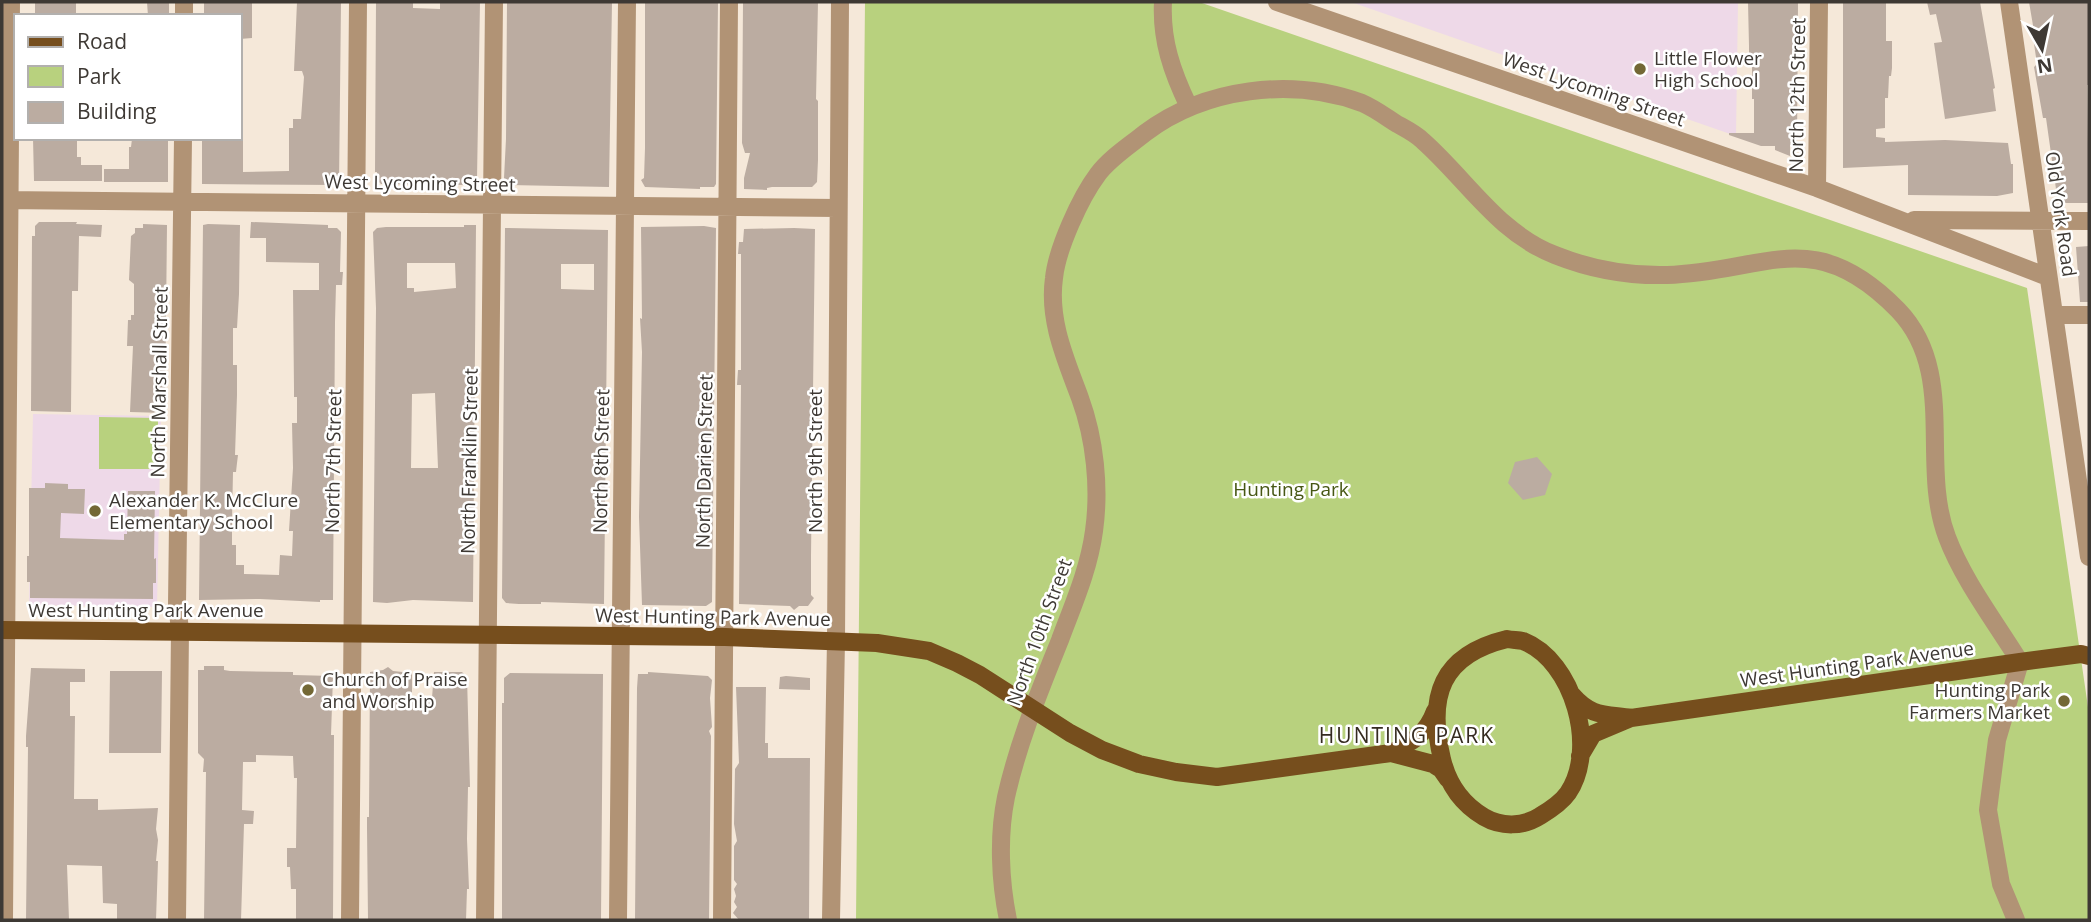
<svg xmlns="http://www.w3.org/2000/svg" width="2091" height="922" viewBox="0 0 2091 922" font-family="'Open Sans',sans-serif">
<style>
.education{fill:#eed9e8}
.green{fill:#b8d17e}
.building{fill:#bbaca1;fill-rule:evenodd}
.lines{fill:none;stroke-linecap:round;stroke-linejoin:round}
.minor{stroke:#b19375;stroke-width:18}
.major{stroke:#764e1d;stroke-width:18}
.poi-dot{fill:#736835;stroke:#fff;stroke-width:2.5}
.labels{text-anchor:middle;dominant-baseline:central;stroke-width:5;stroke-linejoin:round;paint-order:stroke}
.poi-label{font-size:19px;fill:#3e3934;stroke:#fff;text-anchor:start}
.street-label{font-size:19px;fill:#3e3934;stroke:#fff}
.park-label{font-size:19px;fill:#475714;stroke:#fff}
.neighbourhood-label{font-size:21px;letter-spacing:2px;fill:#352b20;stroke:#fff}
</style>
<rect width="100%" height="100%" fill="#f5e8d9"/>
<path class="education" d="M1351 2H1738L1736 136Z
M33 414 161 416 157 607 29 605Z"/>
<path class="green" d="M865 2H1199L2027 288 2089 714V920H856Z
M99 417 158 418V469H99Z"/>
<path class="building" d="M35 2H76V16H35Z
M147 2H169V16H148Z
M204 2H252V38L240 39V16H204Z
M297 2H341L339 185 202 184V138H243V172L289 171V128H293V119H301L304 77 302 71H294Z
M376 2H413V8L440 9V2H480L477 178 470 185 381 184 377 180V172H375Z
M507 2H612L609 187 509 185 504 178 506 139Z
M645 2H718L716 184 714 187H700V189L645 187 641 180 644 178 645 148Z
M743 2H818L816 99 818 101V160L817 182 812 187H772L767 188V190L744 189V178L750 153H745L742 143Z
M1748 2H1798L1797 146 1790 145V156L1775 150V146H1761L1729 135V133H1754V99H1752V55H1749V46Z
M1843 2H1886V41H1892V68L1891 76H1889L1888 98H1885V128L1876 129V137L1885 138V142L1945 140 2008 143 2011 164H2013V193L1997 196 1908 195V165L1843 168Z
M1927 2H1980L1995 88 1993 89 1996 111 1945 119 1934 43 1942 42 1936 14 1930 15Z
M2029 2H2089V85H2087L2089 203H2059V188L2056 189 2046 118H2043L2034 67 2037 64 2033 37H2035Z
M33 138H77V157H81V165H102V181H34Z
M168 138V182H104V169H129V147H131L132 139Z
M39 222H77L76 224 102 225 101 237 79 236 78 291H72L71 412 31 411 32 236H35V226Z
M251 222 328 225V228H337L341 232 340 272H343L342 285H336L335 322 333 600H320V602L260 599 199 600 203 225 208 224 240 225 239 294 237 328H233V365H237V395L235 455H238L237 463 236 472H233L232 520V545H236V565H244V574L279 575 280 555 292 556 293 531H289L293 468 292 423H297V397H294V389L293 290H319V263L266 262V238H250Z
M143 224 167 225 165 413 130 412 133 346H127L128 320H131V315H134V284L129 280 131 236 135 233V228H143Z
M464 225H476L473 602 413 600 387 603 373 602 376 308 373 232 377 228 386 227H464ZM407 263H455L456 288 414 292V288H407ZM435 393 438 468H411L412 394Z
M704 226 716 228 712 602 706 606 642 605 639 517 642 352 640 318 642 319 641 227Z
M505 228 608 230 604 604 541 602V604H519L506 603 502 598ZM561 264H594V290L561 289Z
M794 228 815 229 811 556V595L814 598 808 606H799L794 610 790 606 739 604 741 385H737L738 370H741V254H738L739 242H743L744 229Z
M2089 246V302H2080L2076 247Z
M1537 457 1552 474 1545 495 1523 500 1508 483 1515 462Z
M45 483 68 484V489H85L84 514 61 513 60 538 124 540V534H127L128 491H155L154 559 156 558V583H153V599L30 598V582H27V556H29V488H45Z
M204 666H224V670L230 671 293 672V675L333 676 331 735H334L333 920H296V889H291L290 867H287V848H296L297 778H294L293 756 256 755V762H243L242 810 254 811 253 824H244L241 920H204L206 772H203L204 759 198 753V670H204Z
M388 667 393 671 412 673V697L432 698 434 672H462L467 677 470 787H468L467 839 469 889H467L466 920H368L367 828V817H369L370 672 383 670Z
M31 668 85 669V682H70V716H75L74 799H98V810L158 808 156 829 158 840 156 861H158L156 920H117V904L103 903 102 866 67 865 69 920H26L28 747H26V736Z
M110 671H162L161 753H109Z
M648 672 708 676 712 680 710 698 712 727 709 731 711 736 709 920H635L637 688 638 674H648Z
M510 673 603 674 601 920H502V703H504V678Z
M786 676 810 678V690L779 689 780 677Z
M736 687H766L765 743H768V758H810L809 920H739L733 913 737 907 734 902 736 896 734 889 737 884 734 880V846L737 841 734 824 735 769 739 763Z"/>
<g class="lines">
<path class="minor" d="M1163 2C1161 40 1172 72 1189 107
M1277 2 1817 188 2048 277
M2009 2 2089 557
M184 16V2
M1817 188 1819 2
M2 200 837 208
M1914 220 2089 221
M2054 315H2089
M4 920 11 2
M177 920 180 630 177 604 183 138
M350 920 358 2
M485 920 494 2
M618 920 627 2
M722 920 729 2
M831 920 836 640 840 2
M1008 920C1000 881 998 836 1006 797 1018 743 1040 690 1060 640 1073 605 1089 569 1094 531 1100 488 1095 439 1080 398 1066 360 1048 321 1054 278 1057 249 1080 198 1098 174 1110 158 1129 146 1145 133 1205 88 1291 77 1362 103 1374 108 1386 117 1397 124 1406 129 1416 134 1423 141 1467 180 1498 233 1555 255 1590 269 1629 276 1667 275 1766 272 1813 223 1898 310 1958 372 1919 463 1947 537 1963 580 1996 623 2020 662L1997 740 1988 810 2001 884 2016 920"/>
<path class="major" d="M2 630 725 637 877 643 929 651 957 663 980 675 1070 733 1102 750 1139 764 1176 772 1217 777 1391 753 1433 764 1441 769 1448 779
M1507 639C1512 640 1518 640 1523 641 1574 661 1598 749 1568 793 1561 803 1550 810 1540 816 1523 827 1501 827 1484 817 1462 804 1448 784 1442 759 1427 696 1441 655 1507 639Z
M1572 695C1591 717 1604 714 1631 718
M1391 753C1412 742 1427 734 1435 711
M1580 756 1593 734 1631 718 2020 662 2081 654 2089 656"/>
</g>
<g class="poi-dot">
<circle cx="1640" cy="69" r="7"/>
<circle cx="95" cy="511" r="7"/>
<circle cx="308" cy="690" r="7"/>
<circle cx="2064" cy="701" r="7"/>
</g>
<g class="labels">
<g class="poi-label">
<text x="1654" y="58">Little Flower<tspan x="1654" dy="22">High School</tspan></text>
<text x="109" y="500">Alexander K. McClure<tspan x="109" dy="22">Elementary School</tspan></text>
<text x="322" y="679">Church of Praise<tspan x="322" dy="22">and Worship</tspan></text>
<text x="2050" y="690" text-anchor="end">Hunting Park<tspan x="2050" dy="22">Farmers Market</tspan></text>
</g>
<g class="street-label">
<text transform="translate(1594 89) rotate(19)">West Lycoming Street</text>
<text transform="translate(1797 95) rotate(-89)">North 12th Street</text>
<text transform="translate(420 183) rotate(1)">West Lycoming Street</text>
<text transform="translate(2061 214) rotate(82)">Old York Road</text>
<text transform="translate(159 382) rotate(-89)">North Marshall Street</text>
<text transform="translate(333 461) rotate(-89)">North 7th Street</text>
<text transform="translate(469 461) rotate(-89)">North Franklin Street</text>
<text transform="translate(601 461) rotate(-89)">North 8th Street</text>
<text transform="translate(704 461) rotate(-89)">North Darien Street</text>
<text transform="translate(815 461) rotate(-90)">North 9th Street</text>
<text x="146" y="610">West Hunting Park Avenue</text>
<text transform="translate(713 617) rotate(1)">West Hunting Park Avenue</text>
<text transform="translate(1039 632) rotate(-70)">North 10th Street</text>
<text transform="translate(1857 664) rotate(-8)">West Hunting Park Avenue</text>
</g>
<g class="park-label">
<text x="1291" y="489">Hunting Park</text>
</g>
<g class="neighbourhood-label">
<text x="1407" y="735">HUNTING PARK</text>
</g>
</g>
<rect width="2091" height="922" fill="none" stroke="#3e3934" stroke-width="7"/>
<rect x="14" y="14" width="228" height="126" fill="#ffffff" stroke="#b2b0ae" stroke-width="2"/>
<rect x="28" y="37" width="35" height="10" fill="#764e1d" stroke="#b2b0ae" stroke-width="2"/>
<text x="77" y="49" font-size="21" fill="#3e3934">Road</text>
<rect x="28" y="66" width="35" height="21" fill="#b8d17e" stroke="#b2b0ae" stroke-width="2"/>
<text x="77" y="84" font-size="21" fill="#3e3934">Park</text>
<rect x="28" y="102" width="35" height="21" fill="#bbaca1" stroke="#b2b0ae" stroke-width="2"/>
<text x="77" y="119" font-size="21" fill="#3e3934">Building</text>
<g transform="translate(2042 49) rotate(171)" stroke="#ffffff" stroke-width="5" paint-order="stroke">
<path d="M0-5L12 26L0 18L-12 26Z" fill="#3e3934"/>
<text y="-10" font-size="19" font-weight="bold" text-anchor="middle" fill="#3e3934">N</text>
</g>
</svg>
